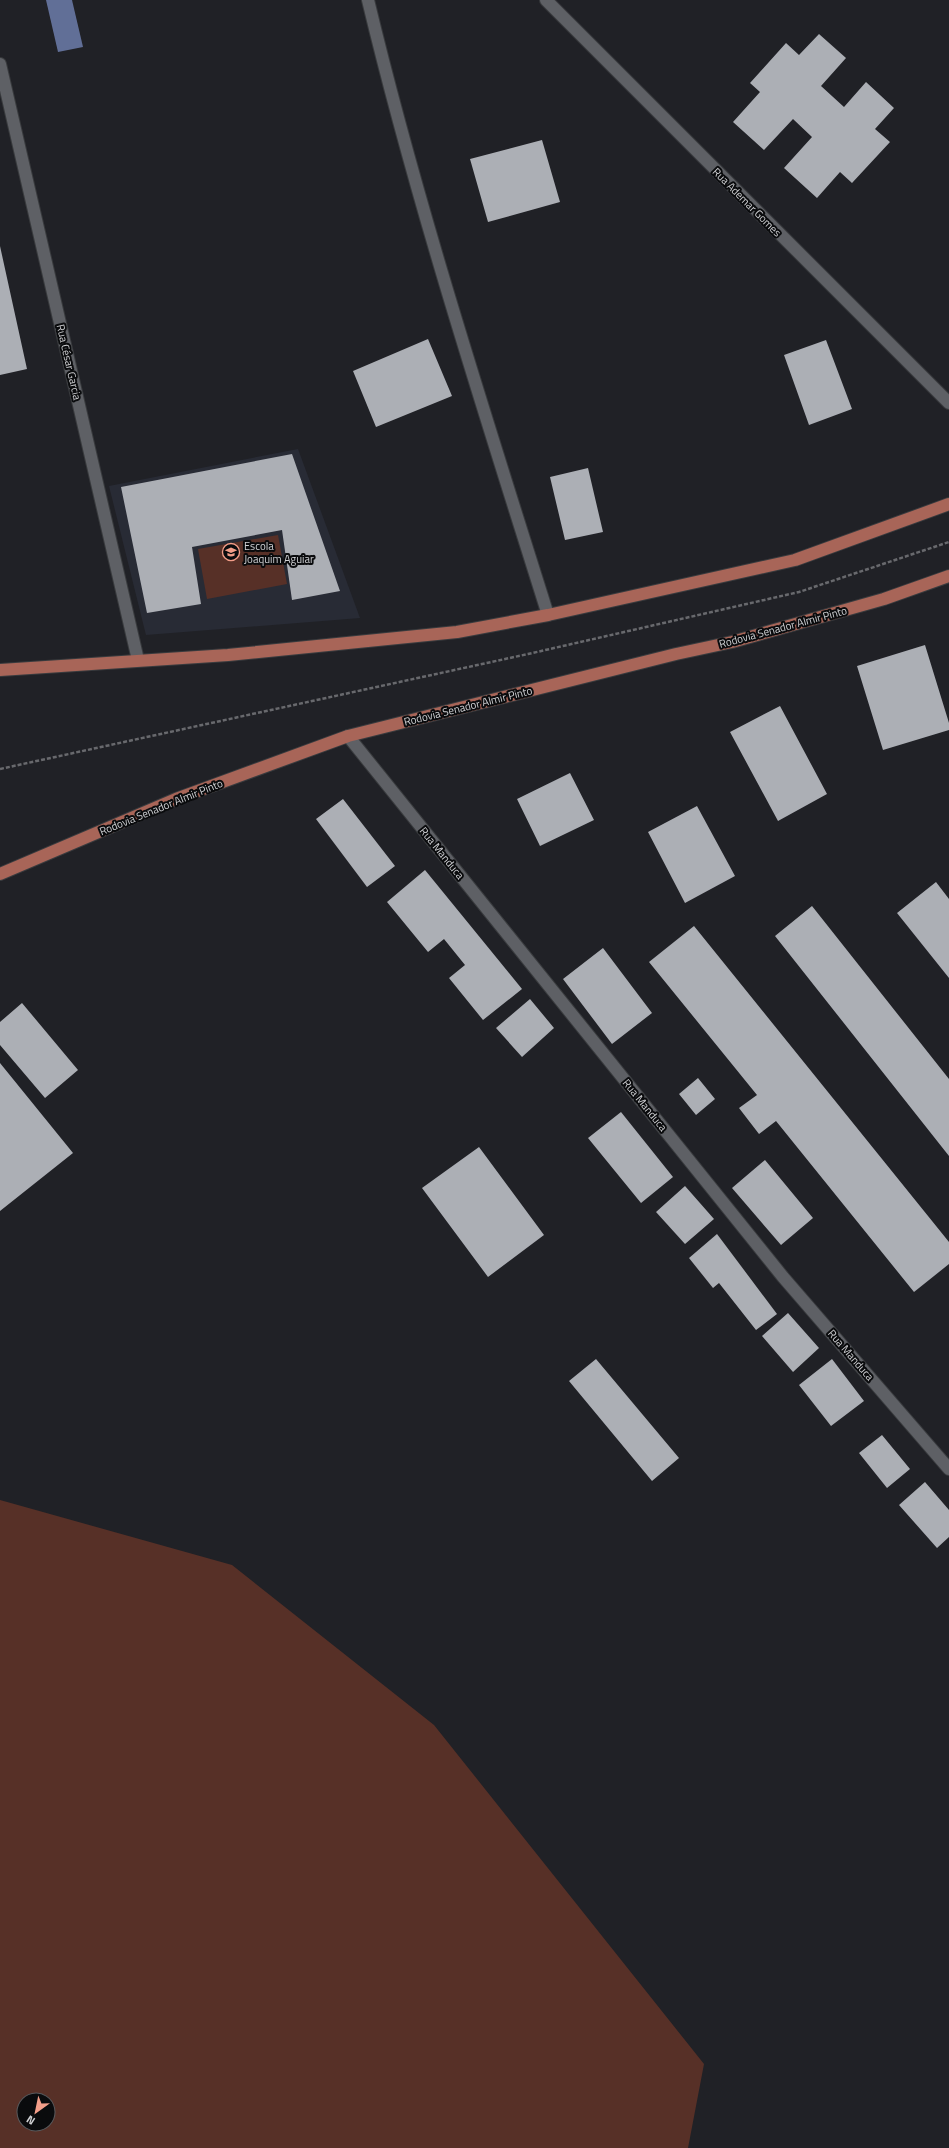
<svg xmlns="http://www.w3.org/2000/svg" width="949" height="2148" viewBox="0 0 949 2148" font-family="'Titillium Web',sans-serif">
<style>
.built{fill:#282b35}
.green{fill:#573027;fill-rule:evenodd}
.water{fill:#616f97}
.building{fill:#acafb5}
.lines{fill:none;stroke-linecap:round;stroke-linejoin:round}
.street-casing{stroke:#393b3e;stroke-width:14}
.primary-casing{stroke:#393b3e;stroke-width:14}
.path{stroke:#68696d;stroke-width:2.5;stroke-dasharray:4 2;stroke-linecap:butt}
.street{stroke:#5e6065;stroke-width:12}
.primary{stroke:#a86558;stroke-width:12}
.labels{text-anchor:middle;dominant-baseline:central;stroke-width:4;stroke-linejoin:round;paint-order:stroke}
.street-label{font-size:11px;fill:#d0d1d4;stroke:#0a0b0d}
.poi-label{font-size:11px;fill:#d0d1d4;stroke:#0a0b0d;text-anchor:start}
</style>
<rect width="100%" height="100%" fill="#202126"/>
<path class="built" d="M298 449 360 618 146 635 109 486Z"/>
<path class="green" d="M278 535 287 584 207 599 198 549Z
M0 1500 232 1565 434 1725 704 2064 688 2148H0ZM24 2100H48V2124H24Z"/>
<path class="water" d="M46 0H72L83 47 58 52Z"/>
<path class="building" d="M819 34 846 58 821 86 844 107 866 82 894 108 875 129 890 142 852 183 840 172 817 198 784 168 812 137 793 119 764 150 733 122 760 92 750 83 786 43 799 55Z
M542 140 560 202 488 222 470 159Z
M0 246 27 369 0 375Z
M428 339 452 396 376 427 353 371Z
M826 340 852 409 809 425 784 355Z
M292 454 340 591 292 600 282 530 192 547 201 604 147 613 121 487Z
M588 468 603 532 565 540 550 477Z
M925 645 949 723V730L883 750 857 666Z
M780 706 827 794 778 821 730 732Z
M570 773 594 820 540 846 517 799Z
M343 799 395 866 367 887 316 819Z
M697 806 735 876 685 903 648 832Z
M425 870 522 989 483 1020 449 978 465 965 444 939 428 952 387 902Z
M936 882 949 899V978L897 913Z
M812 906 949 1079V1156L775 936Z
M694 926 949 1242V1264L914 1292 776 1121 759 1134 739 1108 757 1095 649 962Z
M603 948 652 1013 612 1044 563 979Z
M530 999 554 1028 522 1057 496 1028Z
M22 1003 78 1070 45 1098 0 1045V1022Z
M0 1063 73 1153 0 1211Z
M698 1078 715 1099 696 1115 679 1094Z
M621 1112 673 1177 641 1203 588 1138Z
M479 1147 544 1235 488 1277 422 1188Z
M765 1160 813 1218 781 1245 732 1188Z
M685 1186 714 1219 685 1244 656 1212Z
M717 1234 777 1314 756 1330 719 1283 713 1288 689 1258Z
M788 1313 819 1348 793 1372 762 1336Z
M596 1359 679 1458 652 1481 569 1381Z
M832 1359 864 1401 831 1426 799 1385Z
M882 1435 910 1469 887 1488 859 1453Z
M925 1482 949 1510V1537L937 1548 899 1505Z"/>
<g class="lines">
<g class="street-casing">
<path id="street" d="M368 0C418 208 484 411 548 615
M546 0 949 403
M0 64 138 660
M348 736 783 1277 949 1469"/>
</g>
<g class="primary-casing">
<path id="primary" d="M0 670 228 655 457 632 548 615 795 560 949 504
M0 874 176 799 348 736 676 654 732 642 884 599 949 576"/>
</g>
<path class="path" d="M0 769 528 654 799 592 949 542"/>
<use href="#street" class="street"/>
<use href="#primary" class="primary"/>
</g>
<defs>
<g id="school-ring" transform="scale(0.9)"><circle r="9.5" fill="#0a0b0d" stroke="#f49e89" stroke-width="1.5"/><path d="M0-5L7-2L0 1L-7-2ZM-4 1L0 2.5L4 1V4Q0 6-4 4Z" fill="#f49e89"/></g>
</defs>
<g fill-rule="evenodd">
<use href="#school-ring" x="231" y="552"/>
</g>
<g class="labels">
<g class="street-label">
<text transform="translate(747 202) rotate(45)">Rua Ademar Gomes</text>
<text transform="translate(69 362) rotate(77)">Rua César Garcia</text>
<text transform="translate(783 627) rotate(-15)">Rodovia Senador Almir Pinto</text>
<text transform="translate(468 706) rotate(-14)">Rodovia Senador Almir Pinto</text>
<text transform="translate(161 807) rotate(-22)">Rodovia Senador Almir Pinto</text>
<text transform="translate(442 853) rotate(51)">Rua Manduca</text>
<text transform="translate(645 1105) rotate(51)">Rua Manduca</text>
<text transform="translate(851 1355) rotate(49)">Rua Manduca</text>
</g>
<g class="poi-label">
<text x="244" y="546">Escola<tspan x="244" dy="13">Joaquim Aguiar</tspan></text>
</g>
</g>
<g transform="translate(36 2112) rotate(213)"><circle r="19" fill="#0a0b0d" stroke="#595a5d"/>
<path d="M0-3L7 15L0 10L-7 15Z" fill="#f49e89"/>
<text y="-6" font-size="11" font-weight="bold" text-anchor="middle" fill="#d0d1d4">N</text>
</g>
</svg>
